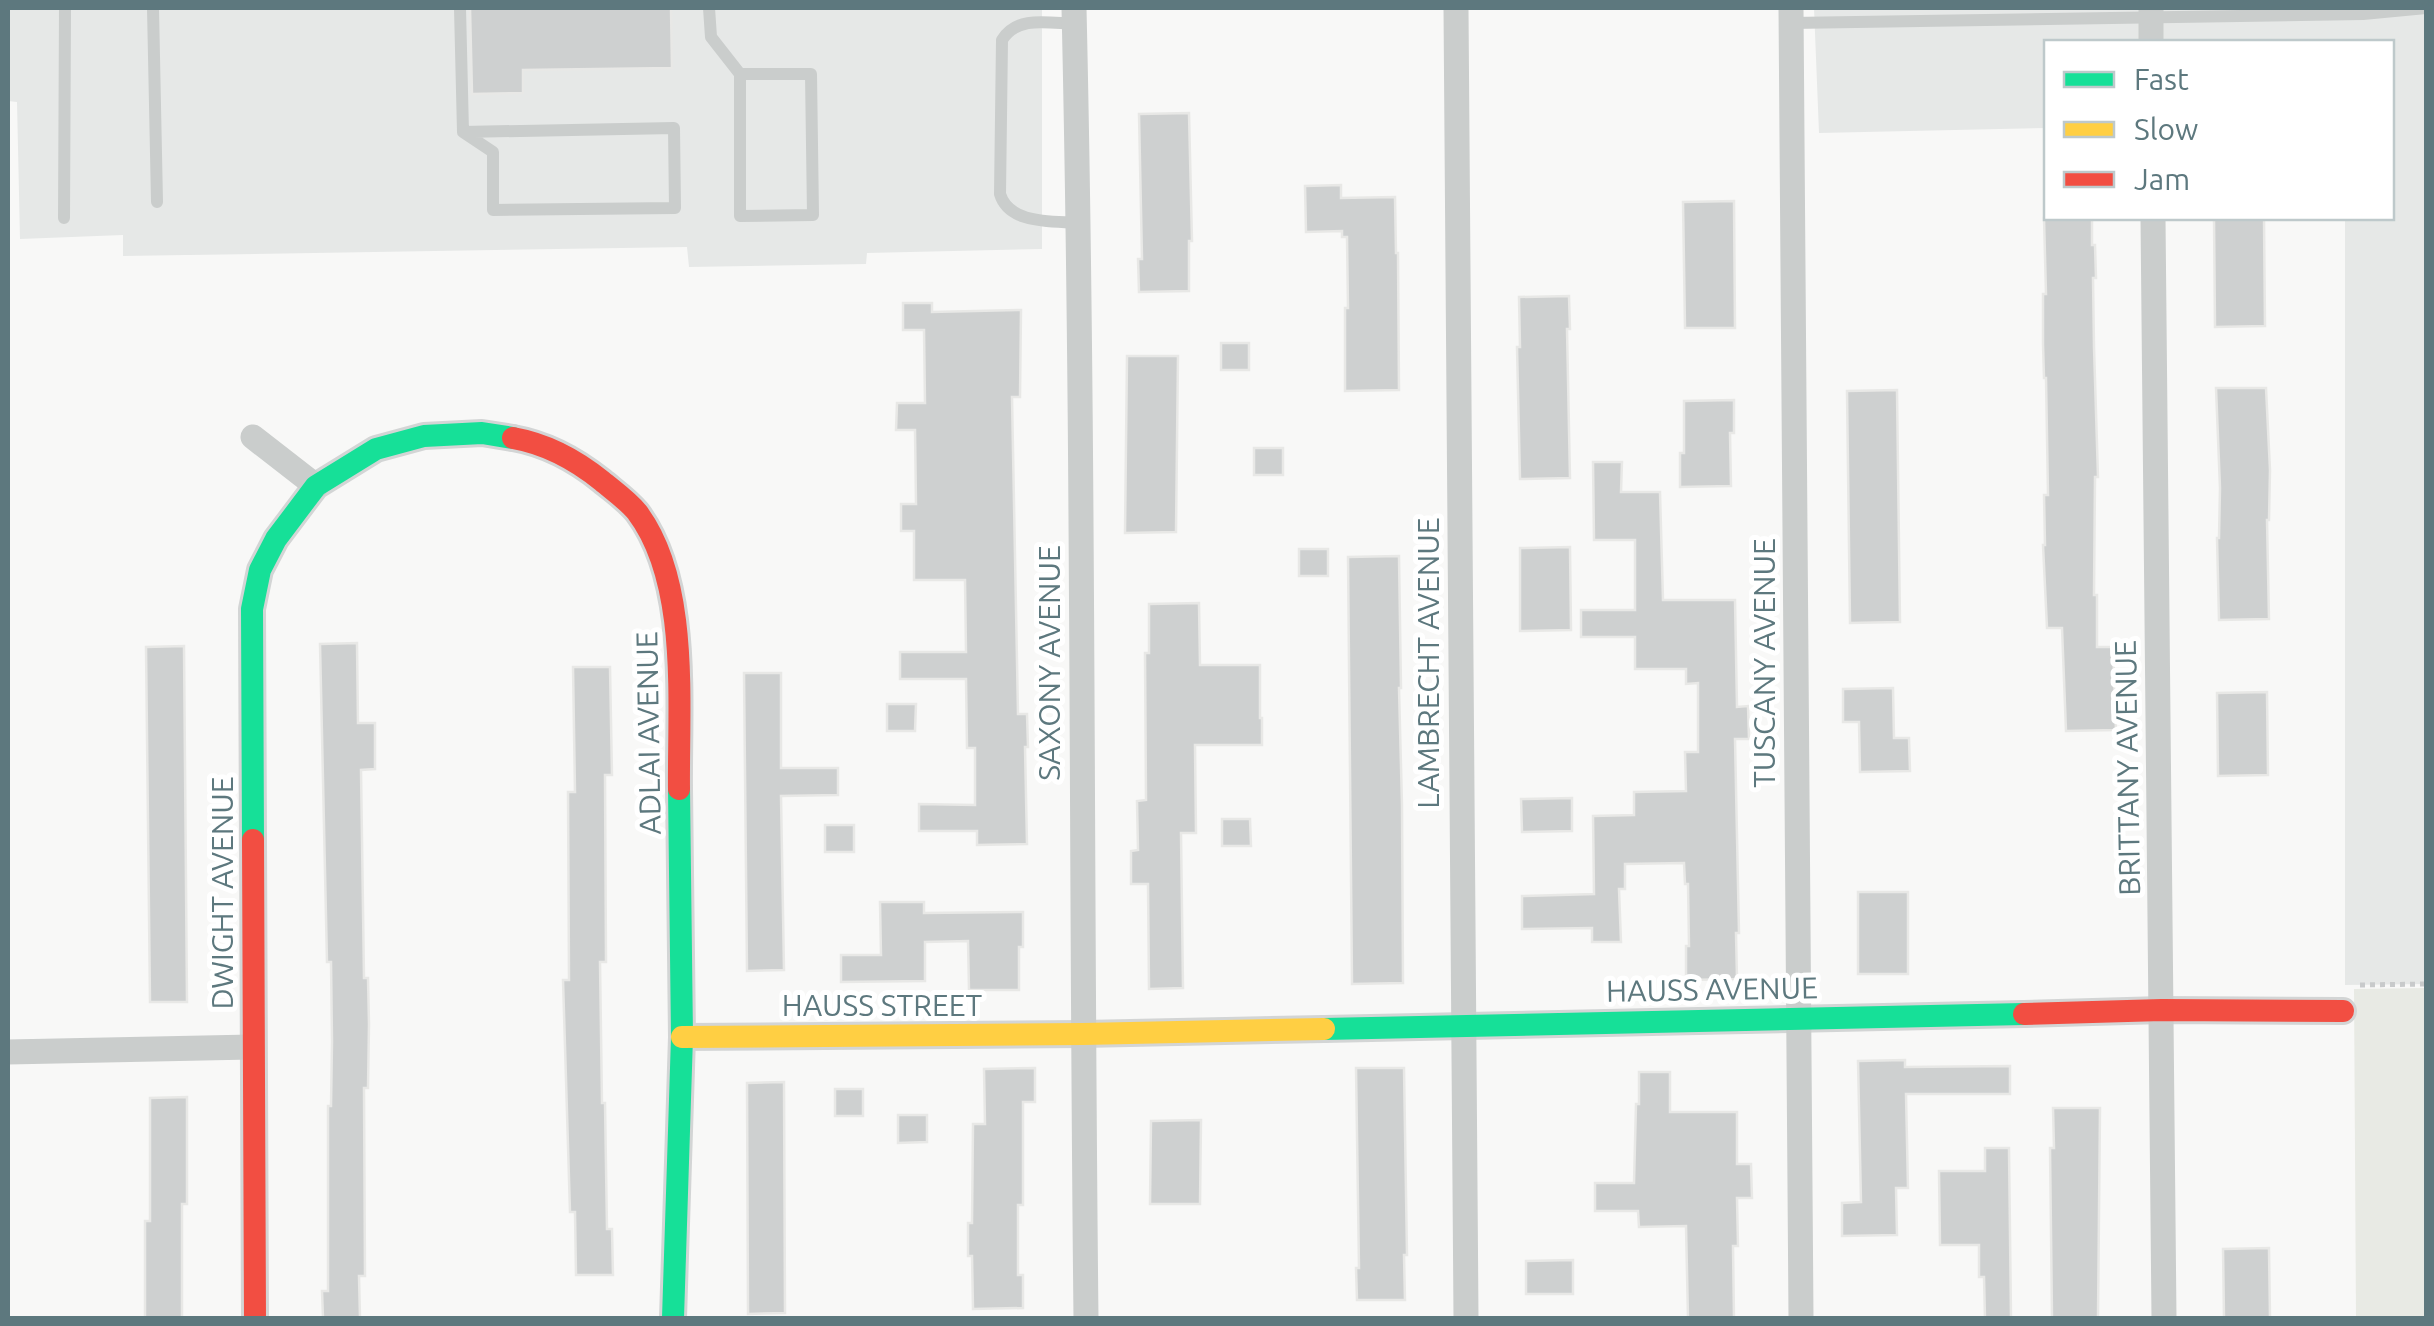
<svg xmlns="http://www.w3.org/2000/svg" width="2434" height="1326" viewBox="0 0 2434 1326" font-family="Ubuntu,sans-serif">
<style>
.built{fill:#e6e8e7}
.green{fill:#e8eae4}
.building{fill:#ced0d0;stroke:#e8e8e6;stroke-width:2.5}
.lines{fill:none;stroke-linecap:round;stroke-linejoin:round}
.fast-casing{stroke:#d3d5d5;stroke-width:28}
.slow-casing{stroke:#d3d5d5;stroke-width:28}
.jam-casing{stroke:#d3d5d5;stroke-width:28}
.path{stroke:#c8cacb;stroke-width:5;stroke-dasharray:5 5;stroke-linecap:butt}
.lane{stroke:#cacdcc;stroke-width:12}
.street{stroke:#cacdcc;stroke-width:25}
.fast{stroke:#16e098;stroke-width:22}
.slow{stroke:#ffcf43;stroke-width:22}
.jam{stroke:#f24e42;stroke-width:22}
.labels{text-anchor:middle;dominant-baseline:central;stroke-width:10;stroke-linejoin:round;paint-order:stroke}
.street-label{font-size:30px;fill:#5d787e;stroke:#fff}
</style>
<rect width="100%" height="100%" fill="#f8f8f7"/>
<path class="built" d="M8 8H1042V249L867 253 866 264 689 267 687 247 123 256V235L20 239 17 102 8 101Z
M1814 8H2426V984L2345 985V218H2392V42H2046V128L1819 133Z"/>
<path class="green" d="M2426 988V1318H2356L2354 989Z"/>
<path class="building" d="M470 8H671L672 68 523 70V93L472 94Z
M1189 113 1192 241H1189V291L1139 292 1138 259H1142L1139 114Z
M1341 185V198L1395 197 1396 253H1398L1399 390 1345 391V308H1348L1347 237H1342V231L1306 232 1305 186Z
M1734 201 1735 328H1685L1683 202Z
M2044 218H2092V245H2095L2096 278H2093L2094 347 2098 477H2095L2094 595H2097V647H2113L2116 730 2066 731 2062 628H2047L2043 545H2045L2044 495H2048L2046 378H2044L2043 344V294H2046Z
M2214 218H2264L2265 326 2215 327Z
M1569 296 1570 329H1567L1570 478 1520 479 1517 347H1520L1519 297Z
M903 303H932V312L1021 310 1020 397H1012L1018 714H1027L1028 747H1025L1027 844 977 845V831H919V804L975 805V748H967L966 679H900V652H966L965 580H914V531H901V504H916L915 430H896L897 403H925L924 330H903Z
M1221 343H1249V370H1221Z
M1127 356H1178L1176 532 1125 533Z
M2216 388H2266L2270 470 2269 520H2267L2269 619 2219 620 2217 538H2219L2220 488Z
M1897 390 1900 622 1850 623 1847 391Z
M1734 400V433H1730L1731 486 1680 487V453H1684V401Z
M1254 448H1283V475H1254Z
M1593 462H1622L1621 492H1660L1663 600H1735L1737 707 1748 706 1749 739H1735L1739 933H1736L1737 979 1686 980V946H1689L1688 884H1685L1684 863 1625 864V889H1619L1621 942H1592V928L1522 929V896L1594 894 1593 816 1634 815V792L1686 791 1685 752H1698V683L1686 684V669H1635V637H1581V610H1635V540H1594Z
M1570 547 1571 630 1520 631V548Z
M1299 549H1328V576H1299Z
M1399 556 1401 688H1399L1402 805 1403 983 1352 984 1348 557Z
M1199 603 1200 665H1260V718H1262V745H1195L1196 833H1181L1183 988 1149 989 1148 884H1131V851L1138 850 1137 801 1146 800 1145 653H1149V604Z
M357 643 358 723H375V769L361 770 364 978H368L369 1024 368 1088H364L365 1276H359L360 1318H323L322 1291H328V1106H331L332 1042 331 962H327L320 644Z
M184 646 187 1002H150L146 647Z
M573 667H610L612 775H605L606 962H600L602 1103H605L607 1229H612L613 1275H576L575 1212H570L563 980H569L568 792H575Z
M744 673H781V768H838V795L781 796 784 970 747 971Z
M1893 688 1894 738H1909L1910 771 1860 772 1859 722H1843V689Z
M2267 692 2268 775 2218 776 2217 693Z
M887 704H916L915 731H887Z
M1572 798V831L1522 832 1521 799Z
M1222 819H1250L1251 846H1222Z
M825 825H854V852H825Z
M1858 892H1908V974H1858Z
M880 902H924V913L1023 912V947H1019V990H969L968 941 925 942V981L841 982V955H881Z
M1905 1060V1067L2010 1066V1094H1906L1908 1188H1896L1897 1235 1842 1236V1203L1861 1202 1858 1061Z
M1035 1068V1102H1023V1205H1018V1275H1023V1308L973 1309 972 1256H968V1223H972L973 1124H985L984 1069Z
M1356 1068H1404L1407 1255H1404L1405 1300H1357L1356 1268H1359Z
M1639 1072H1670V1112H1737V1164H1751L1752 1198H1737L1738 1246H1733L1734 1318H1688L1686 1226 1639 1227 1638 1211H1595V1183H1634L1636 1104H1639Z
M784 1082 785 1313 748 1314 747 1083Z
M835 1089H863V1116H835Z
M187 1097V1204H182V1318H145V1221H150V1098Z
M2053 1108H2100L2098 1318H2052L2050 1148H2054Z
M898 1115H927V1142L898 1143Z
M1201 1120 1200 1204H1150L1151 1121Z
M1985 1148H2009L2011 1318H1985L1984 1277H1979V1245H1940L1939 1171H1985Z
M2269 1248 2270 1318H2224L2223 1249Z
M1573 1260V1294H1526V1261Z"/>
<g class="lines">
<g class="fast-casing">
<path id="fast" d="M253 840 252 609 260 570 276 539 316 486 376 449 424 436 482 433 513 438
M1324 1029 2024 1014
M673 1318 682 1037 679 789"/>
</g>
<g class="slow-casing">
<path id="slow" d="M682 1037 1083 1034 1324 1029"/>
</g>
<g class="jam-casing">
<path id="jam" d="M513 438C547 444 576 460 602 481 614 491 627 500 637 512 690 582 678 705 679 789
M253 840 255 1318
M2024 1014 2162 1010 2343 1011"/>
</g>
<path class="path" d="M2360 985 2426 984"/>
<path class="lane" d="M153 8 157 202
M460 8 463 132
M709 8 711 37 740 74V216L813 215 811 74H740
M1791 23 2363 14 2426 8
M1074 24C1049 23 1017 15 1002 40L1000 194C1009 224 1051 221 1077 223
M674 128 675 208 493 210V152L463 132Z
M64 218 65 8"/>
<path class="street" d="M1074 8C1084 444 1081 882 1086 1318
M1456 8 1466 1318
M1791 8 1801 1318
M2151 8V42
M2153 218 2164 1318
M253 437 316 486
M8 1052 252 1047"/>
<use href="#fast" class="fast"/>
<use href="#slow" class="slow"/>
<use href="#jam" class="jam"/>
</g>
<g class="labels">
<g class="street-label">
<text transform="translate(1049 663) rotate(-90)">SAXONY AVENUE</text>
<text transform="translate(1428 663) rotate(-90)">LAMBRECHT AVENUE</text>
<text transform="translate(1764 663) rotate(-90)">TUSCANY AVENUE</text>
<text transform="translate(648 733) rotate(-91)">ADLAI AVENUE</text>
<text transform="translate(2127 768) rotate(-91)">BRITTANY AVENUE</text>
<text transform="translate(222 893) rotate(-90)">DWIGHT AVENUE</text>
<text transform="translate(1712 989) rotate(-1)">HAUSS AVENUE</text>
<text x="882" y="1005">HAUSS STREET</text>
</g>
</g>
<rect width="2434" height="1326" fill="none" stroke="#5d787e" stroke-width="20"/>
<rect x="2044" y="40" width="350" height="180" fill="#ffffff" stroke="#bec9cb" stroke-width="2.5"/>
<rect x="2064" y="72" width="50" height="15" fill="#16e098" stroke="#bec9cb" stroke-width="2.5"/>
<text x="2134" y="90" font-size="30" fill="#5d787e">Fast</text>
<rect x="2064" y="122" width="50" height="15" fill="#ffcf43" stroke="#bec9cb" stroke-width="2.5"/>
<text x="2134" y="140" font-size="30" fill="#5d787e">Slow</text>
<rect x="2064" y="172" width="50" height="15" fill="#f24e42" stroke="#bec9cb" stroke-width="2.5"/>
<text x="2134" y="190" font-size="30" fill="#5d787e">Jam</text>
</svg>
